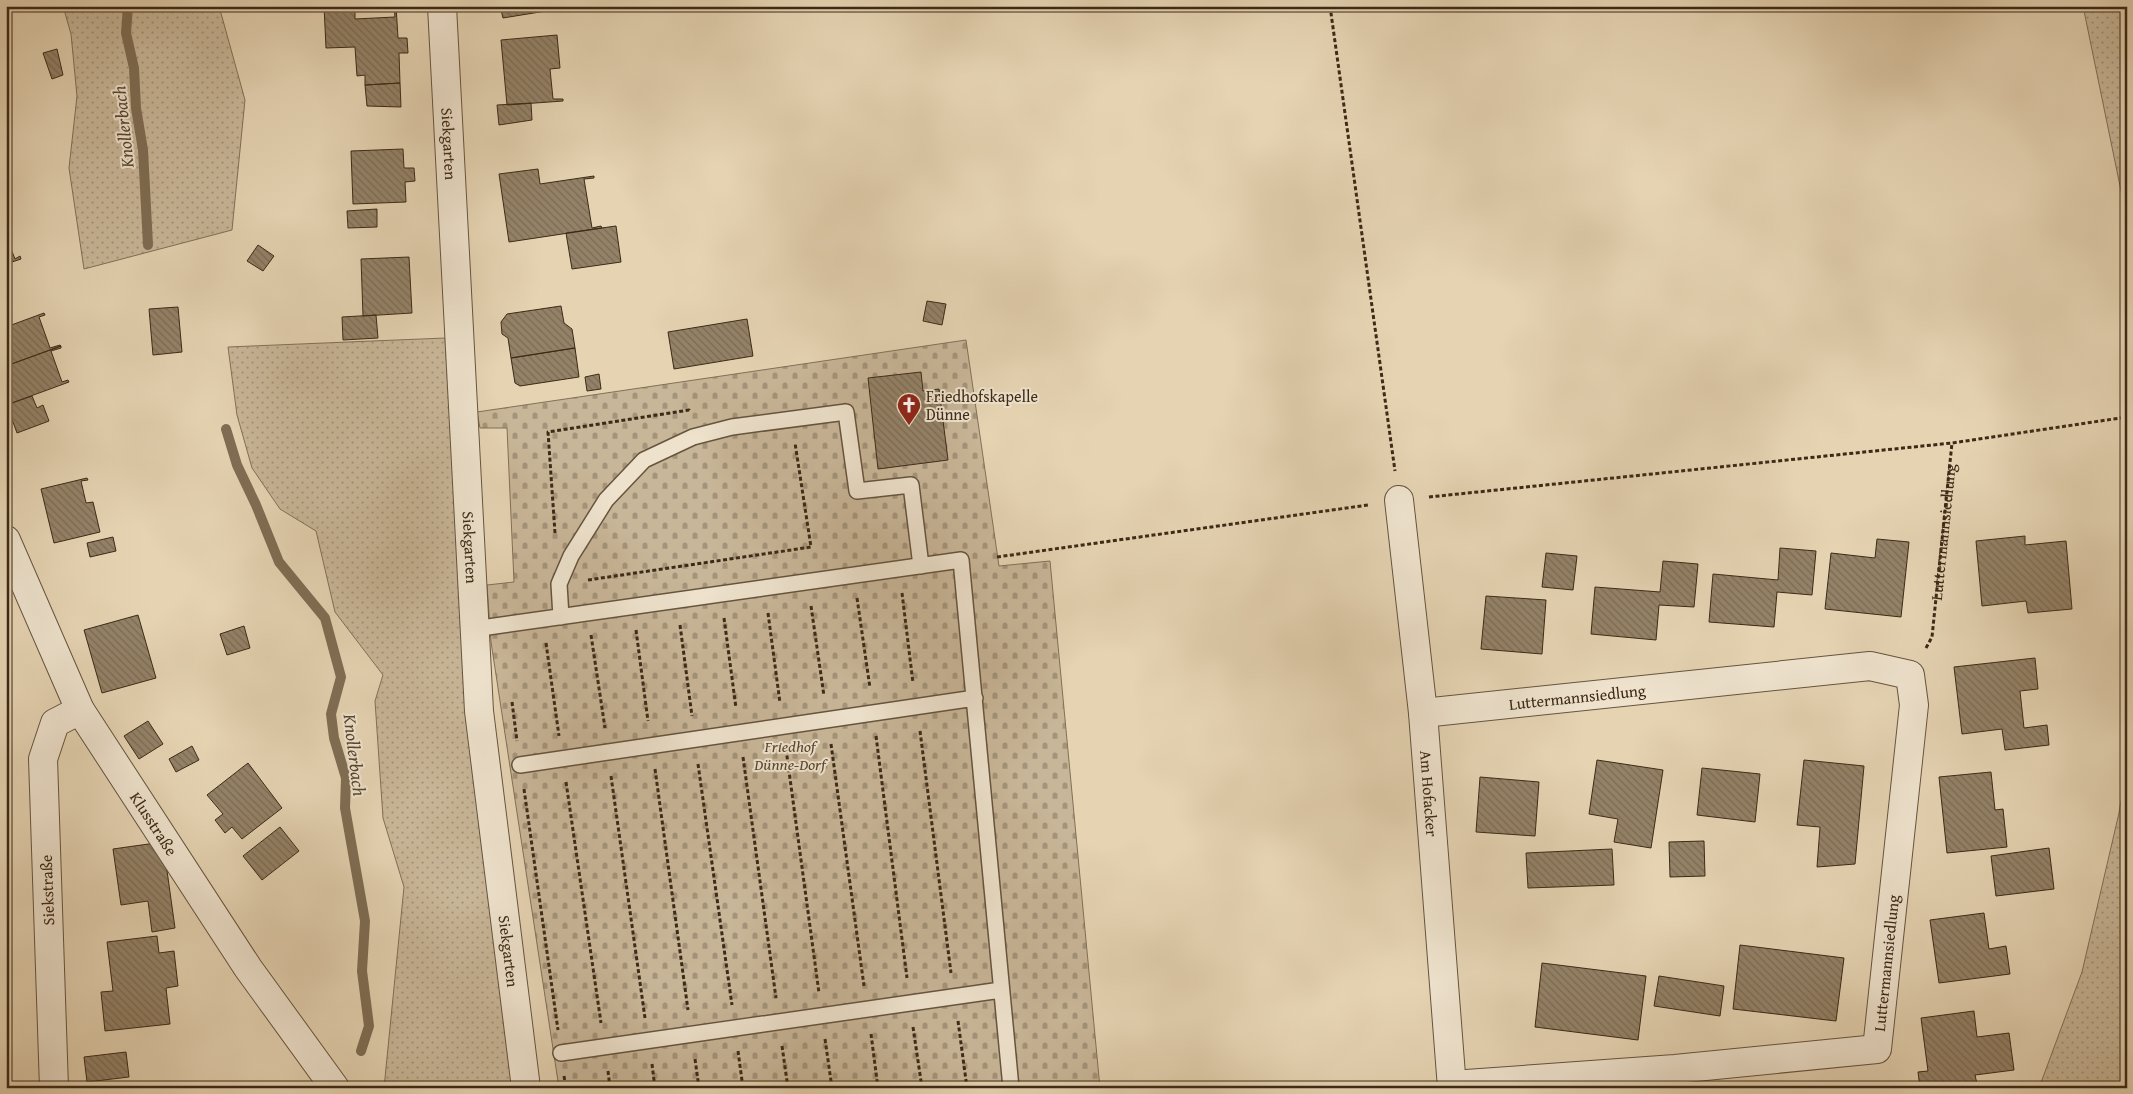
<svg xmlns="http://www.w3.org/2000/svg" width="2133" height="1094" viewBox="0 0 2133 1094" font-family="'Gentium Book Plus',serif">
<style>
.grass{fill:url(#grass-dots);stroke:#827058}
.cemetery{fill:url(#cemetery-stones);stroke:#827058}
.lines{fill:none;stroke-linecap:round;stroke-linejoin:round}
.stream{stroke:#7f6d54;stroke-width:10}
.building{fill:url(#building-back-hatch);stroke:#3c2a17}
.service-casing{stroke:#66543e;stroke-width:18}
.minor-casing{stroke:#66543e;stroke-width:30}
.path{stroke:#3c2a17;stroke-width:3;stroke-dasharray:4 2.5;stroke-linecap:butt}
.service{stroke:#eee2cd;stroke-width:15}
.minor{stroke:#eee2cd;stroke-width:28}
.labels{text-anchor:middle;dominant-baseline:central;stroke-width:4;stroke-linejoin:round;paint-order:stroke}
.street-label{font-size:16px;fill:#3c2a17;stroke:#eee2cd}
.poi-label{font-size:16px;fill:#3c2a17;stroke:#eee2cd;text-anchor:start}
.park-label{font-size:16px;font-style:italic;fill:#584631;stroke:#eee2cd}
.water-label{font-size:18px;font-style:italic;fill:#584630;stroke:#eee2cd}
</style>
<defs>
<pattern id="grass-dots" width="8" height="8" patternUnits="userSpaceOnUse" patternTransform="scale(1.25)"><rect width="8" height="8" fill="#c8b698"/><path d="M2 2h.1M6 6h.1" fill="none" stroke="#a4947b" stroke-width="1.8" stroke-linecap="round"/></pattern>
<pattern id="cemetery-stones" width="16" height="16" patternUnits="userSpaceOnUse" patternTransform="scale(1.25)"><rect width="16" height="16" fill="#c8b698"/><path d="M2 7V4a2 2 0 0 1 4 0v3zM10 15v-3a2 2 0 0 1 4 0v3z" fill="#a4947b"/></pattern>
<pattern id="building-back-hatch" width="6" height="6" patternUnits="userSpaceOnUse" patternTransform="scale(1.25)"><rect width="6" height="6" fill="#948268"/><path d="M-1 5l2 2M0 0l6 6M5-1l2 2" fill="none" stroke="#7a6b55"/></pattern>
</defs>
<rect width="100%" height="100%" fill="#e5d3b2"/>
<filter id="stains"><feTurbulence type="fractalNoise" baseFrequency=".004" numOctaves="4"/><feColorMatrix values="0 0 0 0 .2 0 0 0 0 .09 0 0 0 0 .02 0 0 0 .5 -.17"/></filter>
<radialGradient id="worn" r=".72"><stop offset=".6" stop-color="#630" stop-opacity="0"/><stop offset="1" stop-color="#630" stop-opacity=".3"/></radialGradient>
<path class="grass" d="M63 6H219L245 100 232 230 84 269 69 168 77 96 71 34Z
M2083 6H2127V220Z
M445 338 468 710 515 1088H384L404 887 383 818 375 701 383 675 335 612 316 531 280 509 252 468 237 415 228 347Z
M2127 763V1088H2039L2082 972 2119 813Z"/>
<path class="cemetery" d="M966 340 999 566 1050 561 1100 1088H559L491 642 487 585 514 582 507 428H480L477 412Z"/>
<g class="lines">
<path class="stream" d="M128 6 126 33 134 68 136 108 143 150 148 245
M226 429 237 465 256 505 279 562 325 618 341 677 331 714 334 738 346 778 345 808 365 921 362 971 369 1026 361 1051"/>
</g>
<path class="building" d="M324 6H355V19L395 17 394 6H396L398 38H407L408 53H399L400 83 365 85V75L357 76 355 47 326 48Z
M500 6H545L546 11 503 18Z
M557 35 560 68 550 69 553 99H563V101L507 105 501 40Z
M57 49 63 75 52 79 43 53Z
M400 83 401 107 367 106 365 85Z
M531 103 532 120 499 125 497 105Z
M403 149 404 168H414L415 181 405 182 406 202 353 204 351 151Z
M538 169 540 184 594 176V178L584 179 592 228 601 226 602 228 509 242 499 174Z
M377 209V227L348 228 347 211Z
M616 226 621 262 572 269 566 233Z
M6 236 15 259 20 256 21 259 6 264Z
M258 245 274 256 263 271 247 261Z
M409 257 412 313 363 316 361 259Z
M927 301 946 304 942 325 923 321Z
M561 306 564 323 572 329 575 348 511 358 508 338 502 334 501 322 507 314Z
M178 307 182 352 153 355 149 309Z
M44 313 45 315 39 317 50 348 60 345 61 346 6 366V327Z
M376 315 378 338 343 340 342 317Z
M747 319 753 356 674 369 668 332Z
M61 346V348L51 351 62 382 68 380 69 382 9 404 6 396V366Z
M575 348 579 377 520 386 515 383 511 358Z
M921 372 923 391 939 389 948 460 878 469 868 378Z
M599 374 601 389 587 391 585 377Z
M32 396 37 408 43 405 49 421 17 433 6 403 9 404Z
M87 478 88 480 81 481 86 503 93 502 100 532 54 543 41 489Z
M2025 536V545L2066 541 2072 609 2028 613 2026 601 1982 606 1976 541Z
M113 537 116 551 90 557 87 543Z
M1877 539 1909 542 1901 617 1825 609 1831 553 1875 558Z
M1780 548 1816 551 1812 595 1777 592 1774 627 1709 622 1713 574 1778 580Z
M1546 553 1577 556 1573 590 1542 587Z
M1663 561 1698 564 1694 607 1659 605 1656 640 1591 634 1595 587 1660 592Z
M1486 596 1546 600 1542 654 1481 649Z
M138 615 156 678 102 693 84 630Z
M244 626 250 648 227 655 220 634Z
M2035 658 2038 689 2020 691 2024 728 2047 725 2049 745 2005 750 2002 729 1962 734 1954 667Z
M148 721 163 744 139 759 124 736Z
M192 746 199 760 176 772 169 759Z
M1597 760 1663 770 1651 848 1614 842 1618 819 1589 814Z
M1804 760 1864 766 1855 864 1817 867 1820 827 1797 825Z
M248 763 282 808 242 839 232 827 225 833 215 820 223 814 207 795Z
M1702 768 1760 774 1755 822 1697 815Z
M1991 772 1995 810 2003 809 2007 847 1947 853 1939 777Z
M1480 777 1539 782 1535 836 1476 832Z
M280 827 299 851 262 880 243 856Z
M1704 841 1705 876 1670 877 1669 842Z
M163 842 175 928 152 932 148 901 121 905 113 849Z
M2049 848 2054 889 1996 896 1991 856Z
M1612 849 1614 885 1528 888 1526 853Z
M1984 913 1989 949 2006 946 2010 974 1939 983 1930 920Z
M157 936 159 953 174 951 178 986 166 988 170 1024 105 1031 101 992 113 991 107 942Z
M1740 945 1844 958 1836 1021 1733 1009Z
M1542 963 1646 976 1638 1040 1535 1027Z
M1659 976 1724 986 1720 1016 1654 1006Z
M1974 1011 1977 1037 2009 1033 2014 1070 1975 1075 1977 1084 1945 1088H1920L1918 1072 1928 1071 1921 1018Z
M126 1052 129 1077 87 1082 84 1057Z"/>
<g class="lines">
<g class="service-casing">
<path id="service" d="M561 617 559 584 571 556 606 500 644 460 693 437 732 427 846 412 857 491 911 485 921 566
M474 629 961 560 1011 1088
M520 765 975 698
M561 1053 1001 990"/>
</g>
<g class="minor-casing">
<g id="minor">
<path id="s2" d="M442 6 479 711 526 1088"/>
<path id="s3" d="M1399 500 1423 713 1452 1088"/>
<path id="s4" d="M6 540 80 710 248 968 335 1088"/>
<path id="s5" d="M1423 713 1870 666 1910 675 1914 705 1877 1049 1675 1069 1452 1085"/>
<path d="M54 1088 43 759 55 723 80 710"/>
</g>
</g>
<g class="path">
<path d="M1330 6 1395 471"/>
<path d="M1429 497 1952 443 2127 417"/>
<path d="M555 533 548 432 689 410 690 412"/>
<path d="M997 557 1368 505"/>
<path d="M588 580 811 547 795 443"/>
<path d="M902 593 913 683"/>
<path d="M857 598 870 688"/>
<path d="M811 606 824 696"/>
<path d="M768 613 780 703"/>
<path d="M724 618 736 708"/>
<path d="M680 625 692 716"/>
<path d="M636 630 648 721"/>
<path d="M591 635 605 728"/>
<path d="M546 643 559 736"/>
<path id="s1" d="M1926 648 1932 637 1952 443"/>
<path d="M512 702 517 741"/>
<path d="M920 731 951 973"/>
<path d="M876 736 907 978"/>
<path d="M831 744 864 986"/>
<path d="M786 749 819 993"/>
<path d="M743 757 776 998"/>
<path d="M698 764 732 1005"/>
<path d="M655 769 688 1010"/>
<path d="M611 776 645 1018"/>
<path d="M566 782 601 1023"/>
<path d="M524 789 558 1030"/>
<path d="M958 1021 967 1088"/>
<path d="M913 1027 922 1088"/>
<path d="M871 1034 878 1088"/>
<path d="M825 1039 832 1088"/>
<path d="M782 1046 788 1088"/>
<path d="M738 1051 743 1088"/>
<path d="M695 1059 699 1088"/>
<path d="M652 1064 655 1088"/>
<path d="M608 1071 610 1088"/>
<path d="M564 1076 566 1088"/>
</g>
<use href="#service" class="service"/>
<use href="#minor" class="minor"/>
</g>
<defs>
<g id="church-pin" transform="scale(1.25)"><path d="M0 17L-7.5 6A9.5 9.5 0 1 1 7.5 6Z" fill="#8f2418" stroke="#eee2cd"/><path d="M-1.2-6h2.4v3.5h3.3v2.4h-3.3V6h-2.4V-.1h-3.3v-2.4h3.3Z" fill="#fff"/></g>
</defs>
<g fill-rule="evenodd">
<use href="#church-pin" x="909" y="405"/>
</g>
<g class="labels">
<g class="street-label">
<text stroke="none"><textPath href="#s2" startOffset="138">Siekgarten</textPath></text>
<text stroke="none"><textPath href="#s1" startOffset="118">Luttermannsiedlung</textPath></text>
<text stroke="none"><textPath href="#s2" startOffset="542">Siekgarten</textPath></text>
<text stroke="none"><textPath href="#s5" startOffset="155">Luttermannsiedlung</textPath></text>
<text stroke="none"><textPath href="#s3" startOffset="295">Am Hofacker</textPath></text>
<text stroke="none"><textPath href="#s4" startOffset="321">Klusstraße</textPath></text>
<text transform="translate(47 890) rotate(-92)">Siekstraße</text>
<text stroke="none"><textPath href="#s2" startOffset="948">Siekgarten</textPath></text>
<text transform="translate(1886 963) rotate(-84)">Luttermannsiedlung</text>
</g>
<g class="poi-label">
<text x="926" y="396">Friedhofskapelle<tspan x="926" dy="18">Dünne</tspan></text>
</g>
<g class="park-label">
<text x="790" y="746">Friedhof<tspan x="790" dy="18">Dünne-Dorf</tspan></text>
</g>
<g class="water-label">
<text transform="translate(123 127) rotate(-96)">Knollerbach</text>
<text transform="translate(355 755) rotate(83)">Knollerbach</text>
</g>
</g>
<rect width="2133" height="1094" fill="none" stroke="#e5d3b2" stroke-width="25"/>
<rect x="8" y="8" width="2118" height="1079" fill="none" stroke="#3c2a17" stroke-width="2.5"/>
<rect x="12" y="12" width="2108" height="1069" fill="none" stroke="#3c2a17"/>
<rect width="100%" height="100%" filter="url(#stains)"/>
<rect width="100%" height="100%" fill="url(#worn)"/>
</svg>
